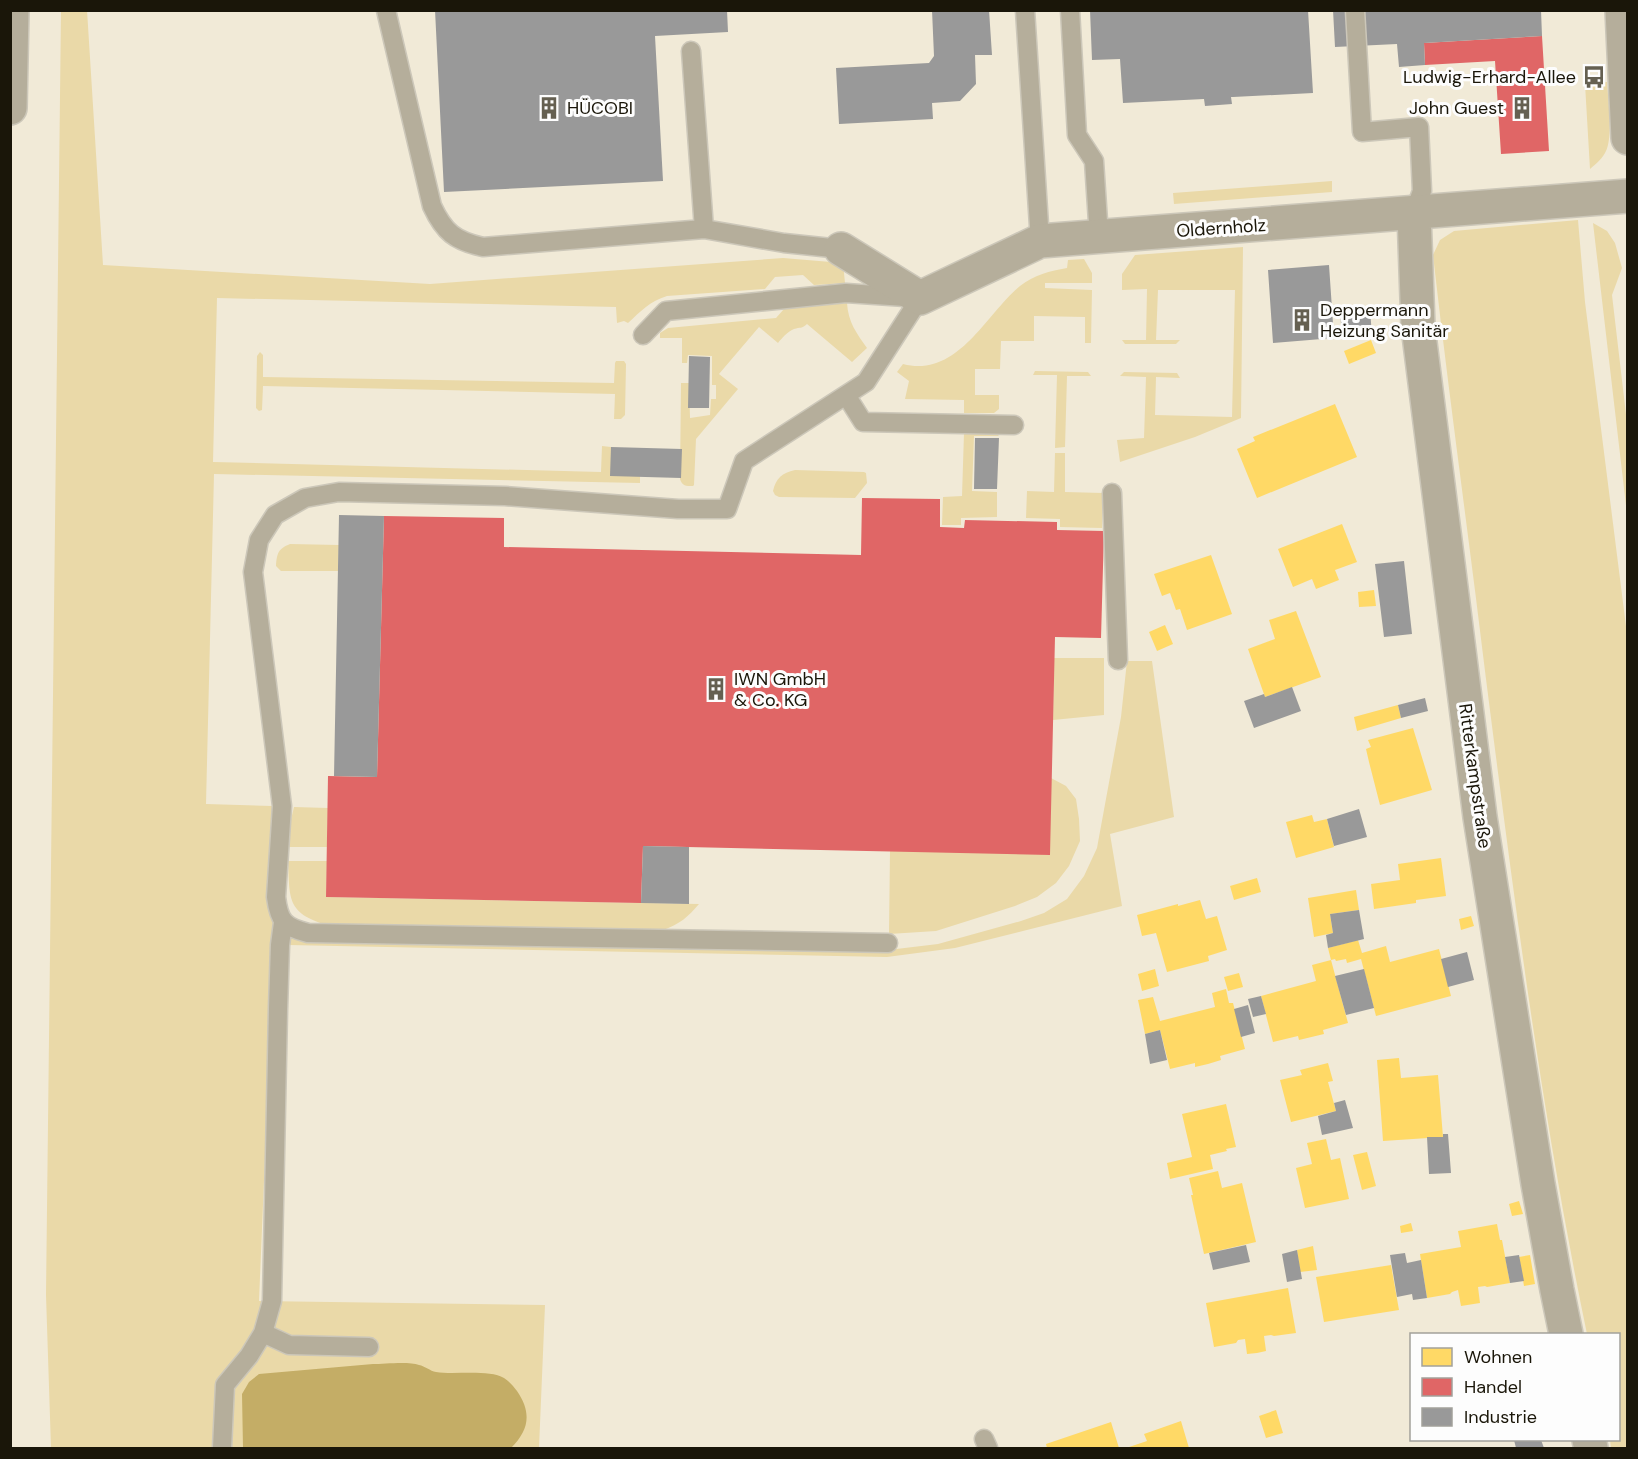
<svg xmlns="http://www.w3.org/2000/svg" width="1638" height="1459" viewBox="0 0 1638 1459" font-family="'DM Sans',sans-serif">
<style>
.green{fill:#ead9a8}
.water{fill:#c4ad66}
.homes{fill:#ffd966}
.shops{fill:#e06666}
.industry{fill:#999}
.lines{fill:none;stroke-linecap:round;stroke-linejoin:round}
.service-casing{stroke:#ccc7b9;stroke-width:21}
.minor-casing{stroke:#ccc7b9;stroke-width:36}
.motorway-casing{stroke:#ccc7b9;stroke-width:36}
.service{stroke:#b5ae9b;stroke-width:18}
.minor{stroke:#b5ae9b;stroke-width:33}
.motorway{stroke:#b5ae9b;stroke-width:33}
.labels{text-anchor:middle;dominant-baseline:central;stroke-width:6;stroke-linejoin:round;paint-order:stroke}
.poi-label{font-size:18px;fill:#1a1609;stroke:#fdfdfd;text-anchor:start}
.street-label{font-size:18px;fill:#1a1609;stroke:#fdfdfd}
</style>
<rect width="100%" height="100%" fill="#f1ead7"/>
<path class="green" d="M87 10 103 265 430 284 783 258 843 263 845 283 814 285 803 275 775 277 765 289 667 296C650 301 640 312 628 323L624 321 617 323 616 307 217 298 213 462 601 472 602 446 611 447 640 476V483L214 474 206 804 272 806 270 914 278 929 291 938 888 950 938 944 1021 921 1044 913 1067 899 1084 876 1097 848 1121 717 1127 661H1152L1174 817 1110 834 1122 906 955 948 887 957 288 945 271 1011 259 1301 545 1305 539 1448H51L46 1295 61 11Z
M1607 82C1608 99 1613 136 1606 151 1603 158 1596 164 1590 169L1585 84Z
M1332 181V192L1174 204 1173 193Z
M1578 220 1585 302 1628 642 1627 1448H1611L1610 1440H1618V1334H1587C1542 1118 1514 898 1486 679 1469 538 1449 397 1433 255L1440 240 1454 231Z
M1593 223 1607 231 1615 243 1622 268 1612 295 1627 423V514Z
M1243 247 1241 418 1195 437 1120 462 1117 440 1144 438 1146 377 1120 376 1124 372 1177 373 1180 378 1156 377 1155 415 1232 417 1235 290H1158L1156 340H1180L1176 344H1125L1122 340H1146L1147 289 1122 290V274L1135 255Z
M1084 259 1092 273V283H1045V288L1092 290 1091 343H1085V317L1034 316V341H1001L1000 369H975V395H999V409L994 413H964V400L905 399 909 381 897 372 903 364C958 378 985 315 1020 286 1034 275 1050 271 1067 268L1068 260Z
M847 303C848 322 857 334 867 348L852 362 807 324C802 329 800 327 794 329 787 332 782 338 778 343L759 327 719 374 738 389 696 439 694 485 693 486C686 486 682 486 680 479L681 383H689L690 418 710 415 711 399H716V385H712V356L688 355 687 363H682V338H660V333L668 328 776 318 784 309Z
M260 352 263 355V377L614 383 615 363 616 361H624L626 364 625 415 621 419H614L615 394 263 386 262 410 259 411 256 408 257 356Z
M1035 371 1088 372 1091 376H1067L1065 447 1055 448 1057 375H1033Z
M966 432H995L999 436H974L972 491 997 492V517L961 518V525H942L943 497 962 496 964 433Z
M1055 453H1065V492L1103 493 1102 528 1060 527V519L1026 518 1027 491 1054 492Z
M795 470 864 472 866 473 867 483 855 498 779 497 775 495 773 491C776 478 782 473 795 470Z
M290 544 339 545 338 571H281L276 566C277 553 278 549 290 544Z
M1054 658H1104V715L1053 720Z
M1051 778 1066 786 1076 799 1079 819 1080 841 1069 866 1056 883 1037 897 1015 906 936 931 889 934 890 851Z
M294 807 328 808 327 847H287L288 832Z
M288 861H327L326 897 699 904C688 917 680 924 663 930L327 925C286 913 290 898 288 861Z"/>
<path class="water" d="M373 1364C384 1364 409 1361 419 1365 425 1366 430 1371 436 1372 454 1375 489 1369 504 1378 509 1381 514 1387 517 1391 532 1413 529 1430 511 1448H243L242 1394 249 1382 259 1374Z"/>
<path class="homes" d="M1371 340 1376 353 1349 364 1344 351Z
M1335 404 1357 457 1257 498 1237 449 1255 441 1253 437Z
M1342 524 1357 562 1335 570 1339 580 1316 589 1312 579 1293 587 1278 549Z
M1211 555 1232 614 1187 630 1180 609 1176 610 1170 593 1162 596 1154 574Z
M1374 590 1376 606 1359 607 1358 592Z
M1296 611 1321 677 1265 697 1248 649 1275 639 1269 620Z
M1165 625 1173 644 1157 651 1149 632Z
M1398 705 1401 718 1357 731 1354 717Z
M1413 728 1432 790 1380 805 1369 762 1366 749 1371 747 1368 740Z
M1312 815 1314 822 1327 819 1334 847 1296 858 1286 822Z
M1441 858 1446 896 1416 900V903L1374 909 1371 884 1400 880 1398 864Z
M1257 878 1261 892 1234 900 1230 886Z
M1356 890 1359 910 1330 914 1333 933 1314 937 1308 898Z
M1200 900 1206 919 1217 916 1227 950 1208 956 1209 961 1167 972 1156 933 1142 936 1137 915 1178 904V906Z
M1471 916 1474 926 1461 930 1459 919Z
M1358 940 1362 953 1386 946 1390 962 1439 949 1451 996 1376 1016 1361 959 1347 963 1346 959 1336 961 1335 959 1331 960 1328 948Z
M1331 960 1348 1023 1323 1030 1324 1034 1299 1040 1298 1036 1273 1042 1261 996 1316 981 1312 965Z
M1155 969 1159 986 1142 991 1138 974Z
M1239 973 1243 987 1228 991 1224 977Z
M1226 989 1229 1003H1233L1245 1049 1220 1056 1221 1060 1208 1064 1195 1067V1063L1170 1069 1160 1030 1145 1034 1138 1000 1153 997 1160 1021 1215 1007 1212 993Z
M1399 1058 1401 1078 1438 1075 1443 1137 1383 1141 1377 1060Z
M1328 1063 1333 1081 1328 1082 1336 1111 1291 1122 1280 1080 1302 1075 1300 1070Z
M1226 1104 1236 1147 1226 1149 1227 1151 1210 1155 1213 1169 1170 1179 1167 1163 1192 1157 1182 1114Z
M1326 1139 1331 1160 1340 1158 1349 1199 1305 1208 1296 1168 1312 1164 1307 1143Z
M1367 1152 1376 1186 1362 1190 1353 1155Z
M1218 1171 1222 1188 1242 1183 1256 1242 1204 1254 1191 1195H1193L1189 1178Z
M1519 1201 1523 1214 1512 1216 1509 1204Z
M1411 1223 1413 1231 1401 1233 1400 1226Z
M1497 1224 1500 1240H1502L1510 1283 1487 1287 1485 1286 1478 1287 1480 1303 1461 1306 1458 1290 1452 1292 1450 1294 1427 1298 1420 1254 1461 1247 1458 1231Z
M1313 1246 1317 1270 1300 1272 1297 1250Z
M1530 1255 1535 1284 1524 1286 1519 1257Z
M1391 1265 1399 1310 1324 1322 1316 1277Z
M1288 1288 1296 1333 1274 1336 1271 1335 1264 1336 1266 1351 1257 1353 1247 1354 1245 1339 1238 1340 1236 1343 1214 1347 1206 1303Z
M1276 1410 1283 1433 1266 1438 1259 1416Z
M1181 1421 1189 1448H1126L1147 1441 1144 1434Z
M1111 1422 1119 1448H1047L1046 1444Z"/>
<path class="shops" d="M1542 36 1549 151 1501 154 1495 61 1425 65 1424 43Z
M862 498 940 499V527L964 528 965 520 1057 522V530L1104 531 1101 638 1055 637 1050 855 643 846 641 903 326 897 328 776 377 777 384 516 504 518V547L861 555Z"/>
<path class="industry" d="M435 10H727L728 32 655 36 663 181 444 192Z
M932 10H989L992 55H975L976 84 960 101 932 103 933 119 839 124 836 68 929 63 934 56Z
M1090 10H1308L1313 93 1233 97H1231L1232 104 1205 106 1204 99 1123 103 1120 59 1092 60Z
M1333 10H1541L1542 36 1424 43 1425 65 1399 67 1397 44 1335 47Z
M1329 265 1334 338 1273 343 1268 270Z
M1370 308 1372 337 1342 339 1340 310Z
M689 356 710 357 709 408H688Z
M975 438H999L997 489H974Z
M611 447 682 449 681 478 610 476Z
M339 515 384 516 377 777 334 776Z
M1404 561 1412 634 1384 637 1375 564Z
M1292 687 1301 711 1254 728 1244 701 1264 694 1265 697Z
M1425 698 1428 711 1401 718 1398 705Z
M1359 809 1367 837 1334 846 1327 819Z
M643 846 689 847V904L641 903Z
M1359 910 1364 939 1328 948 1326 935 1333 933 1330 914Z
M1467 952 1474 980 1448 987 1441 959Z
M1364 969 1374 1008 1346 1015 1335 976Z
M1261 996 1266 1014 1253 1017 1248 999Z
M1248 1005 1255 1033 1241 1037 1234 1009Z
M1160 1030 1167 1060 1150 1064 1145 1034Z
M1345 1100 1353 1128 1322 1135 1318 1116 1336 1111 1334 1103Z
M1443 1134H1448L1451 1173 1429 1174 1427 1137H1443Z
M1246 1245 1250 1262 1213 1270 1209 1253Z
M1297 1250 1302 1279 1287 1282 1282 1254Z
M1405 1253 1407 1263 1421 1260 1427 1298 1413 1300 1412 1294 1397 1297 1390 1255Z
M1519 1255 1524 1281 1510 1283 1505 1257Z
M1514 1440H1541L1544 1448H1516Z"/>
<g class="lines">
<g class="service-casing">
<path id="service" d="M386 10 432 206C444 232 455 241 483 247L704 229 784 243 841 249
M1025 10 1040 241
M1070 10 1077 135 1094 161 1099 237
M1355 10 1362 132 1419 127 1422 191 1414 213
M691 51 704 229
M643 335 666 311 846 293 920 298 866 382 744 461 727 509H678L505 496 339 492 305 498 275 515 259 540 253 572 282 806 276 897C279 921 284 927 308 933L888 943
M846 395 863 422 1014 425
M1112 493 1118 660
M263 1333 289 1345 369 1347
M984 1439 988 1448
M222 1448 225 1385 249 1356 263 1333 272 1301 278 1009 280 945 283 923"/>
</g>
<g class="minor-casing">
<path id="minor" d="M1622 10 1628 138
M1414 213 1418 327 1480 817 1538 1184 1557 1290 1566 1334
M841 249 920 298 1040 241 1628 196
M1589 1440 1591 1448"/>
</g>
<g class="motorway-casing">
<path id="motorway" d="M10 108 12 10"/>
</g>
<use href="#service" class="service"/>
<use href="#minor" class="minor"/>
<use href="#motorway" class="motorway"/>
</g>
<defs>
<g id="bus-bare" transform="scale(1.8)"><path d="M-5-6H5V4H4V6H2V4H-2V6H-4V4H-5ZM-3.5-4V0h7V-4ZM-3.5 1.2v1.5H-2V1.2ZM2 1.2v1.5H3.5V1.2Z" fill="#656051" stroke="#fdfdfd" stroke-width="2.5" paint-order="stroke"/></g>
<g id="building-bare" transform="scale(1.8)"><path d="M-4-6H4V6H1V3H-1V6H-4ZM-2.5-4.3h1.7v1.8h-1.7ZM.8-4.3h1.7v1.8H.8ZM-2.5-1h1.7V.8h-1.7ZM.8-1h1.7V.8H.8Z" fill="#656051" stroke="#fdfdfd" stroke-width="2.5" paint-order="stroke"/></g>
</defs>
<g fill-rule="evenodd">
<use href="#bus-bare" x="1594" y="77"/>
<use href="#building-bare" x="549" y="108"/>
<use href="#building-bare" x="1522" y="108"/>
<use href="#building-bare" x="1302" y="320"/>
<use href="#building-bare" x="716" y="689"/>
</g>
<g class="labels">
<g class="poi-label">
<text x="1576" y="77" text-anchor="end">Ludwig-Erhard-Allee</text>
<text x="567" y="108">HÜCOBI</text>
<text x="1504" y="108" text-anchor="end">John Guest</text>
<text x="1320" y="310">Deppermann<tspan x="1320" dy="21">Heizung Sanitär</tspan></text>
<text x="734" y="679">IWN GmbH<tspan x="734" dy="21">&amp; Co. KG</tspan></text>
</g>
<g class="street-label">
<text transform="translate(1221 228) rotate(-4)">Oldernholz</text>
<text transform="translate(1475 776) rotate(82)">Ritterkampstraße</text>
</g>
</g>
<rect width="1638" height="1459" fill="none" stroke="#1a1609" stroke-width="24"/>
<rect x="1410" y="1333" width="210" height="108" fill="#fdfdfd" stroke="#a2a19b" stroke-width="1.5"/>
<rect x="1422" y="1348" width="30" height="18" fill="#ffd966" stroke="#a2a19b" stroke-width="1.5"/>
<text x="1464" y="1363" font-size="18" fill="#1a1609">Wohnen</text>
<rect x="1422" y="1378" width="30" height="18" fill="#e06666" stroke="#a2a19b" stroke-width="1.5"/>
<text x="1464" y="1393" font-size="18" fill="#1a1609">Handel</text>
<rect x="1422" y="1408" width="30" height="18" fill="#999999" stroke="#a2a19b" stroke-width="1.5"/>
<text x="1464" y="1423" font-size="18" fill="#1a1609">Industrie</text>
</svg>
